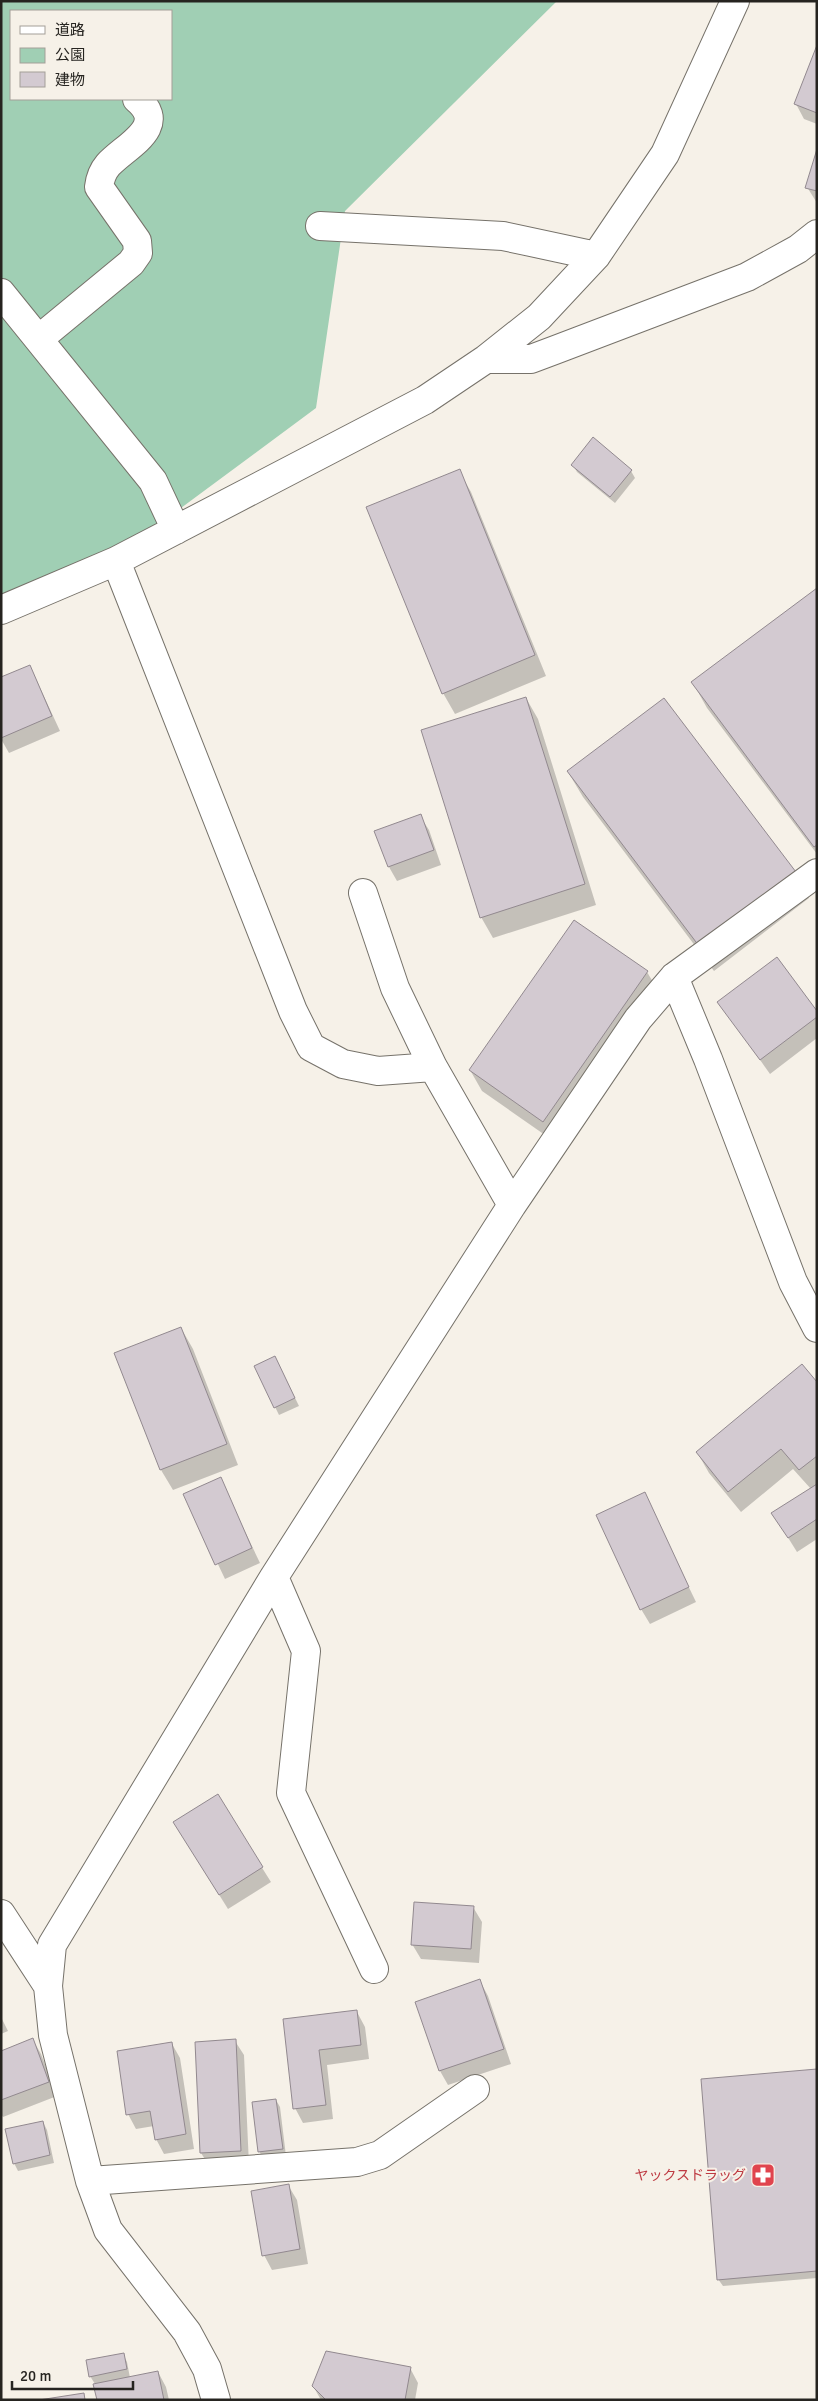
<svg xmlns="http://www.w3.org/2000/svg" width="818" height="2401" viewBox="0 0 818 2401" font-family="Signika,'Noto Sans JP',sans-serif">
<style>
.green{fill:#a0cfb4;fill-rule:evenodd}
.shadow{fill:#0003}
.building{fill:#d3cad1;stroke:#92898f}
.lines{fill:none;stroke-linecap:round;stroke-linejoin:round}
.minor-casing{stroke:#76726a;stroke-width:30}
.minor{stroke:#fff;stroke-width:28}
.labels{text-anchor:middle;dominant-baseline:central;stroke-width:4;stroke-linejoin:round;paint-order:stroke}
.health-label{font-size:14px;fill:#be3a42;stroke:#f6f1e8;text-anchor:end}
</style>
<rect width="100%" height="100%" fill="#f6f1e8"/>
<path class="green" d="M1 1H557L345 211 316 408 158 525 1 620ZM11 11H171V99H11Z"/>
<path class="shadow" d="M817 49V124L804 119 796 104Z
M817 153V203L807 187Z
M573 465 631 471 635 478 615 503 577 472Z
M459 471 471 492 546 676 455 714 443 693Z
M817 590V854L707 708 693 683Z
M30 666 60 731 9 753 1 739V679Z
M526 698 538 719 596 905 493 938 481 917Z
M568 772 795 873 809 898 714 971 583 797Z
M420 816 429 830 441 865 397 881 389 867Z
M647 972 659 992 555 1142 482 1091 470 1070Z
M719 1002 817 1013V1038L770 1074Z
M181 1328 193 1349 238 1465 173 1490 161 1470Z
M275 1357 299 1406 279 1415 255 1366Z
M817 1384V1539L797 1552 782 1528 811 1489 793 1469 741 1512 709 1473 697 1452Z
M220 1479 260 1563 225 1579 185 1495Z
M644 1494 696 1602 650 1624 641 1609Z
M217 1796 271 1882 228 1909 183 1837Z
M473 1907 482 1922 479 1963 421 1959 412 1944Z
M480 1981 488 1996 511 2064 448 2085 440 2071Z
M357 2012 365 2027 369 2059 327 2065 333 2119 303 2123 295 2108 285 2021Z
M1 2017 8 2031 1 2034Z
M33 2040 41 2054 57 2096 3 2117 1 2114V2052Z
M235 2041 244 2055 249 2165 210 2167 201 2153Z
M172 2044 180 2058 194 2149 164 2154 156 2139 154 2126 136 2129 128 2114Z
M817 2070V2278L723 2286 718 2279Z
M276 2100 280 2107 286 2156 263 2158 259 2151Z
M43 2122 47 2130 54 2163 18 2171 14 2163Z
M288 2185 297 2200 308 2264 272 2270 264 2255Z
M123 2354 127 2362 130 2378 158 2372 166 2387 169 2400H98L95 2384 90 2376Z
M410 2368 418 2383 415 2400H321L313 2386Z"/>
<path class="building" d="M817 45V113L794 104Z
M817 149V191L805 188Z
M593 437 632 470 610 497 571 465Z
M460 469 535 655 442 694 366 507Z
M817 588V845L814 847 691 682Z
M30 665 52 716 1 738V677Z
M526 697 585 884 480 918 421 730Z
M664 698 796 872 699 946 567 771Z
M421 814 434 850 388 867 374 831Z
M574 920 648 971 543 1122 469 1070Z
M777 957 817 1011V1017L760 1060 717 1002Z
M181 1327 227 1444 160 1470 114 1353Z
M275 1356 295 1398 274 1408 254 1366Z
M802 1364 817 1382V1456L799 1470 781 1449 728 1492 696 1452Z
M221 1477 252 1548 215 1565 183 1494Z
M817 1484V1519L788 1538 771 1513Z
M645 1492 689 1587 640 1610 596 1515Z
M218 1794 263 1867 219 1895 173 1822Z
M414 1902 474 1906 471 1949 411 1945Z
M480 1979 504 2049 439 2071 415 2002Z
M357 2010 361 2045 319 2050 326 2105 293 2109 283 2019Z
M33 2038 49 2082 1 2100V2051Z
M236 2039 241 2151 200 2153 195 2042Z
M172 2042 186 2134 155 2140 150 2111 126 2115 117 2051Z
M817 2069V2271L717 2280 701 2079Z
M276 2099 283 2149 258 2152 252 2102Z
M43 2121 50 2155 13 2164 5 2129Z
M289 2184 300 2249 262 2256 251 2191Z
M326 2351 411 2367 405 2400H326L312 2386Z
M124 2353 127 2369 89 2377 86 2360Z
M158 2371 164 2400H97L93 2384Z
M84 2393 85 2400H39Z"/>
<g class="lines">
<g class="minor-casing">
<path id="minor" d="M320 226 503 236 596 256
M1 293 153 481 176 530
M40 338 131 263 138 253 137 241 99 187C100 178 102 172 108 165 125 146 170 127 137 99
M486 359H531L555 350 747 277 798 249 817 234
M116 561 293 1011 311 1047 343 1064 378 1071 433 1067
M1 610 116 561 425 400 486 359 539 317 596 256 665 154 735 1
M363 893 395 988 433 1067 512 1205
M674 977 708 1059 793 1282 817 1328
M274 1577 306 1651 291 1793 374 1969
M1 1914 48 1986
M90 2181 357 2162 380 2155 475 2089
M216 2400 207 2369 187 2332 108 2230 90 2181 53 2035 48 1986 52 1945 274 1577 512 1205 638 1019 674 977 817 873"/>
</g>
<use href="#minor" class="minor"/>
</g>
<defs>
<g id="pharmacy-square" transform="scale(1.25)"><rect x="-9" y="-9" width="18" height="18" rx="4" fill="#e0444e" stroke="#f6f1e8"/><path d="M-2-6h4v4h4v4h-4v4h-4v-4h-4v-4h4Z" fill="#fff"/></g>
</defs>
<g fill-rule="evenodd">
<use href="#pharmacy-square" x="763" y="2175"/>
</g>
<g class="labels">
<g class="health-label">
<text x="746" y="2175">ヤックスドラッグ</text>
</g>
</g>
<rect width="818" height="2401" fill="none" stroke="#262420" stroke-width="5"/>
<rect x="10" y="10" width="162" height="90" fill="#f6f1e8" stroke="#a39f98"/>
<rect x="20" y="26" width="25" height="8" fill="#ffffff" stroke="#a39f98"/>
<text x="55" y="35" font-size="15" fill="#262420">道路</text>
<rect x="20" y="48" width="25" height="15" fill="#a0cfb4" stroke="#a39f98"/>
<text x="55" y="60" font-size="15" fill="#262420">公園</text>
<rect x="20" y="72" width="25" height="15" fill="#d3cad1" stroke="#a39f98"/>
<text x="55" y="85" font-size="15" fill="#262420">建物</text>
<path d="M12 2381v8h121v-8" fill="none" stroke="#262420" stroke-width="2.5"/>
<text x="20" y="2381" font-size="15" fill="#262420" stroke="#f6f1e8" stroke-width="4" paint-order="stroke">20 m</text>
</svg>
